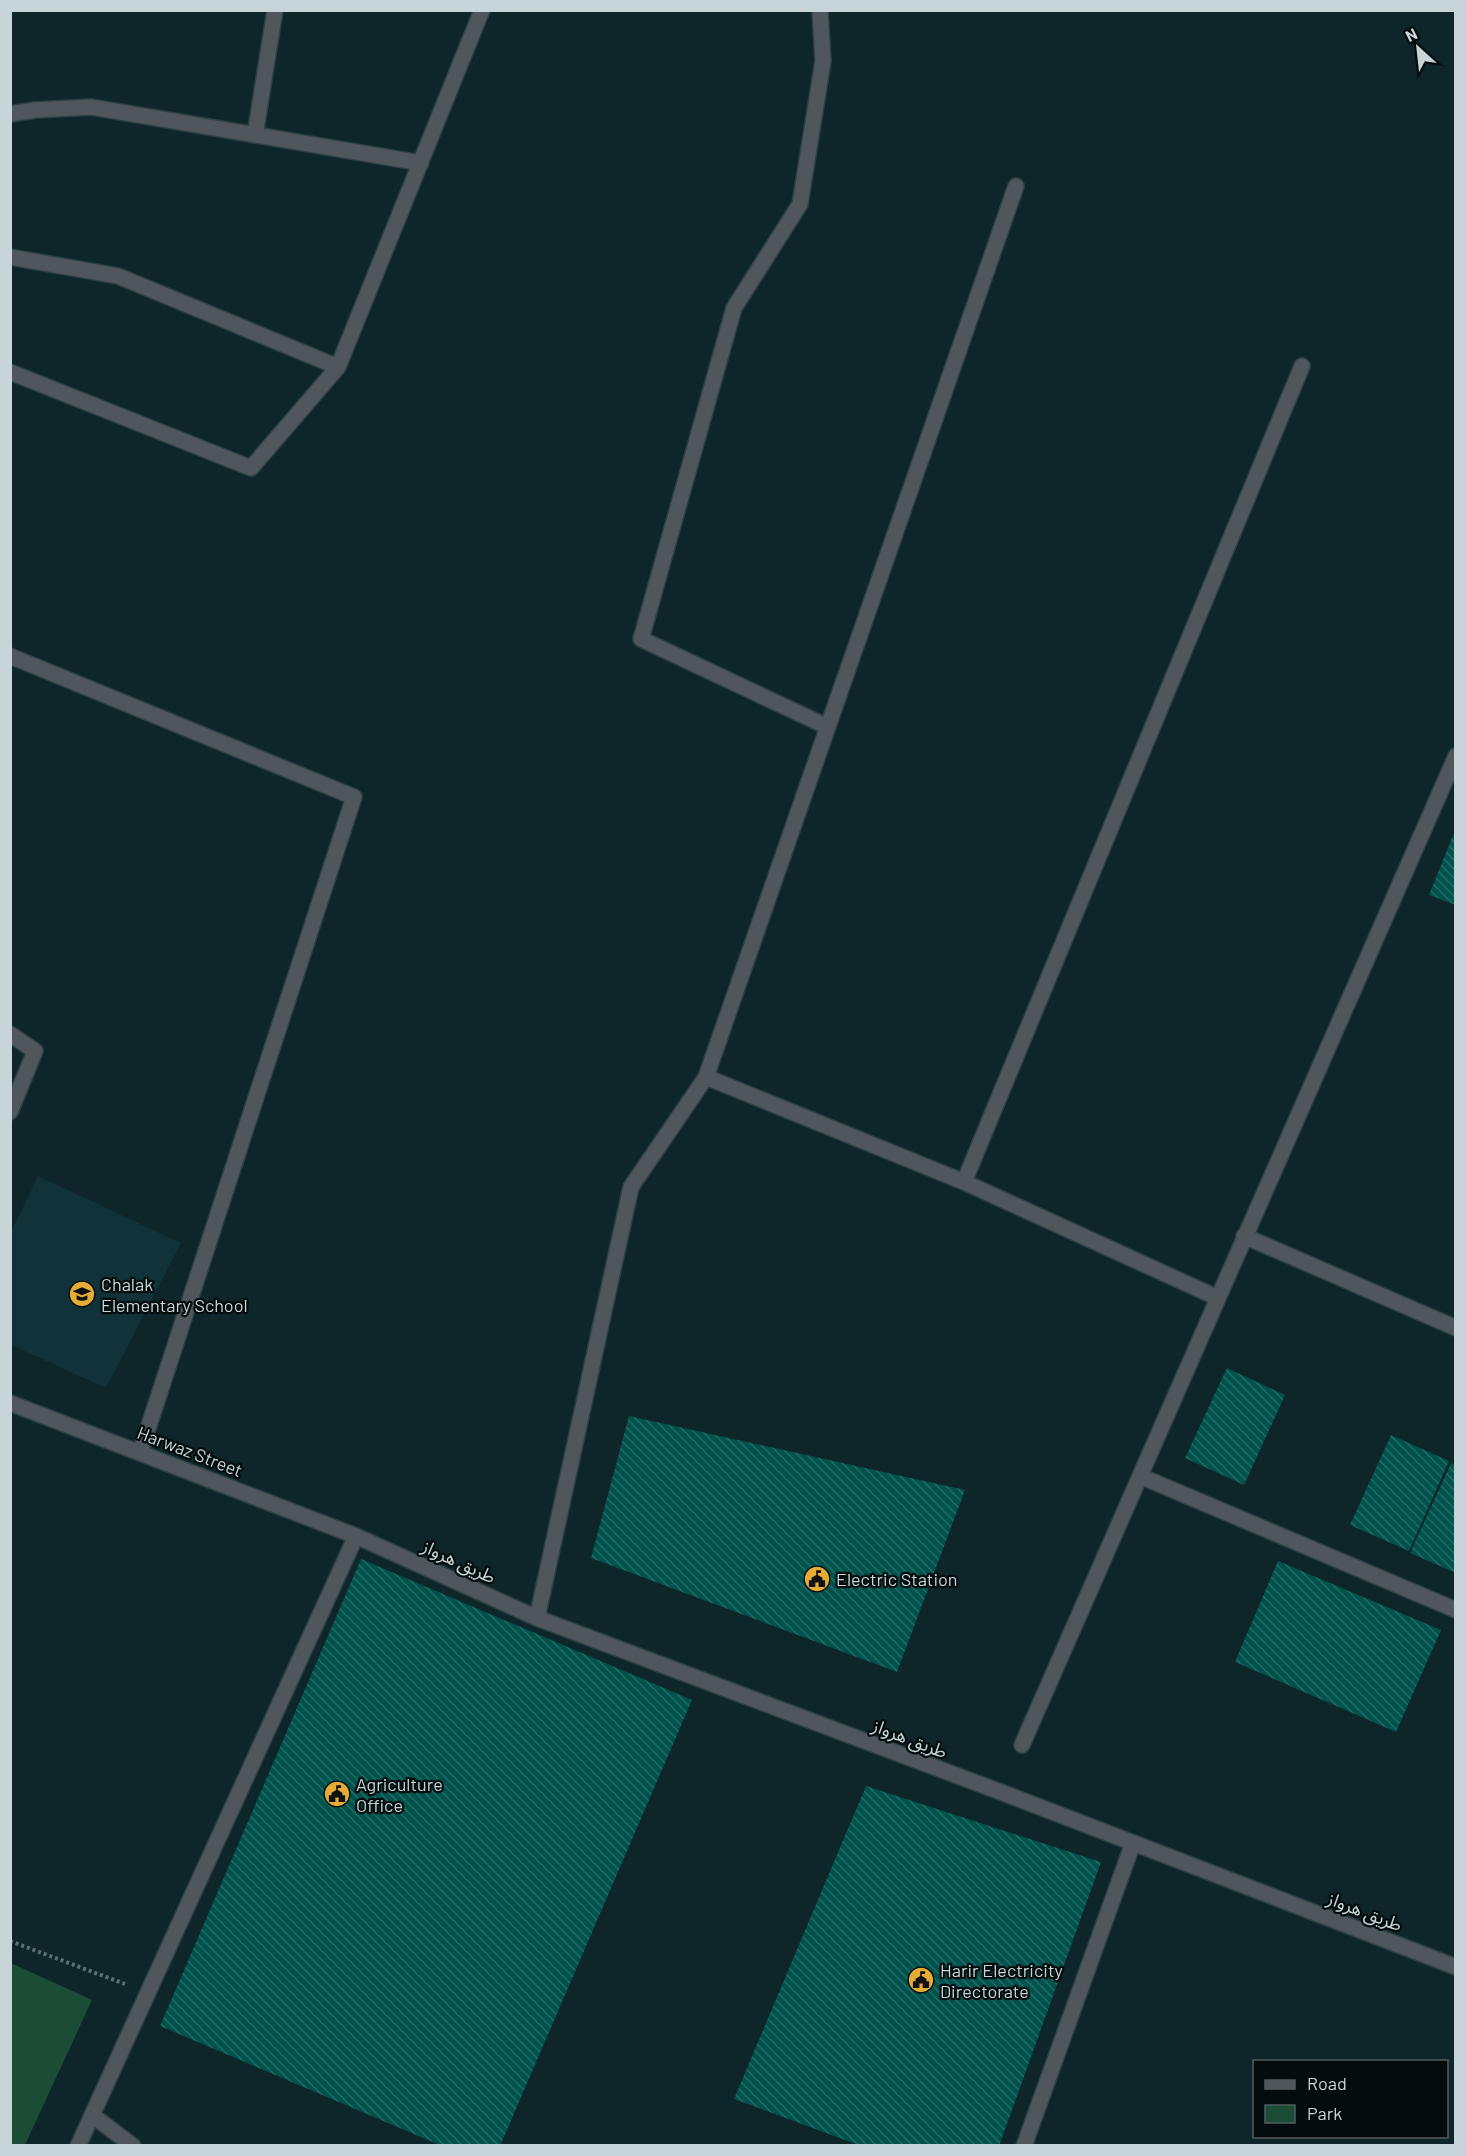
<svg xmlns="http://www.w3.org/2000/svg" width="1466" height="2156" viewBox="0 0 1466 2156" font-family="Barlow,'Noto Sans Arabic',sans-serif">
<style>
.built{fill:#103238}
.green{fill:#1b4c35}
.building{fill:url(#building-back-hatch)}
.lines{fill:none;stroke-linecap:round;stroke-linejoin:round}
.street-casing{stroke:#2c4145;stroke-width:18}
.path{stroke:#5d7074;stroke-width:4;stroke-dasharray:3 3;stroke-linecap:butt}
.street{stroke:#4f575d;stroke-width:15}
.labels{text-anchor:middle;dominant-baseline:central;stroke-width:4.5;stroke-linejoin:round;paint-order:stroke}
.poi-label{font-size:18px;fill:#c8d5d8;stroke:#040c0e;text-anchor:start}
.street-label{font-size:18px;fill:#c8d5d8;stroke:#040c0e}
</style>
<defs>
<pattern id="building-back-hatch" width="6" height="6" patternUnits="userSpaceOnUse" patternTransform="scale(1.5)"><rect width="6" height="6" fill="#00524c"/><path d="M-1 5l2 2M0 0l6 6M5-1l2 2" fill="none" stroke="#246a65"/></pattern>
</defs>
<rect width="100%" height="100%" fill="#0e2529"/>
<path class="built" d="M38 1176 181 1243 106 1388 11 1345V1232Z"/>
<path class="green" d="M11 1963 92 2000 25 2145H11Z"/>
<path class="building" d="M1456 828V905L1429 895Z
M1227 1368 1285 1395 1244 1485 1185 1458Z
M629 1416 965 1490 897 1672 591 1558Z
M1391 1435 1449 1461 1409 1551 1350 1525Z
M1451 1463 1456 1465V1573L1410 1553Z
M361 1559 692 1700 500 2146H442L160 2026Z
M1278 1561 1441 1630 1396 1732 1235 1662Z
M866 1786 1101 1862 999 2146H861L734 2099Z"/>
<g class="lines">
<g class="street-casing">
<path id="street" d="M820 10 823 61 800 204 734 308 641 639 828 727
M10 114 35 110 91 107 421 163
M255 135 275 10
M10 257 118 276 338 367
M10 372 251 468 338 367 482 10
M10 656 354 797 140 1453
M10 1034 35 1051 10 1112
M706 1077 964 1182 1218 1298
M964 1182 1302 366
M1244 1236 1456 1328
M10 1403 356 1536 537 1618 1006 1794 1456 1967
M1140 1476 1456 1610
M537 1618 631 1187 706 1077 1016 186
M1022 1745 1456 756
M92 2115 133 2146
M78 2146 356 1536
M1024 2146 1133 1843"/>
</g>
<path class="path" d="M10 1941 125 1984"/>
<use href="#street" class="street"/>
</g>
<defs>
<g id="school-disc" transform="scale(1.35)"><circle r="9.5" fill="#e5ad35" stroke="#040c0e"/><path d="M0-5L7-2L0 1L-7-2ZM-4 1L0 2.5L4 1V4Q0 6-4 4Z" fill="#111"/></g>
<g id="civic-disc" transform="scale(1.35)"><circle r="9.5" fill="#e5ad35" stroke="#040c0e"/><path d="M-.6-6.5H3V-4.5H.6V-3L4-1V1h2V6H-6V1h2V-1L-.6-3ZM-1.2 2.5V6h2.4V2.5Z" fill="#111"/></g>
</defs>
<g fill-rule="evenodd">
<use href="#school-disc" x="82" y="1294"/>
<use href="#civic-disc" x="817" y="1579"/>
<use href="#civic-disc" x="337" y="1794"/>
<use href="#civic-disc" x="921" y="1980"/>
</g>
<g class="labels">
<g class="poi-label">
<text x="101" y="1284">Chalak<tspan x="101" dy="21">Elementary School</tspan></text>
<text x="836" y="1579">Electric Station</text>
<text x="356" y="1784">Agriculture<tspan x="356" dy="21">Office</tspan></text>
<text x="940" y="1970">Harir Electricity<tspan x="940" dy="21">Directorate</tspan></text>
</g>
<g class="street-label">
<text transform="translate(190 1451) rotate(21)">Harwaz Street</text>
<text transform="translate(459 1561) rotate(25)">طريق هرواز</text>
<text transform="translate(910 1738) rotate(21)">طريق هرواز</text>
<text transform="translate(1365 1911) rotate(21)">طريق هرواز</text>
</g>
</g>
<rect width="1466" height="2156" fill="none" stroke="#c8d5d8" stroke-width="24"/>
<rect x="1253" y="2060" width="195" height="78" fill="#040c0e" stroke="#525c5f" stroke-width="1.5"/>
<rect x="1265" y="2080" width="30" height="9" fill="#4f575d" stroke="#525c5f" stroke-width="1.5"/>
<text x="1307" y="2090" font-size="18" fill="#c8d5d8">Road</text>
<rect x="1265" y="2105" width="30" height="18" fill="#1b4c35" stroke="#525c5f" stroke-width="1.5"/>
<text x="1307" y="2120" font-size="18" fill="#c8d5d8">Park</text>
<g transform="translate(1418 48) rotate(333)" stroke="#040c0e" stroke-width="4.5" paint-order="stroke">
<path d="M0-4.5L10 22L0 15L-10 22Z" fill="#c8d5d8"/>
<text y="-9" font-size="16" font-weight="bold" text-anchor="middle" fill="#c8d5d8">N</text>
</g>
</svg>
